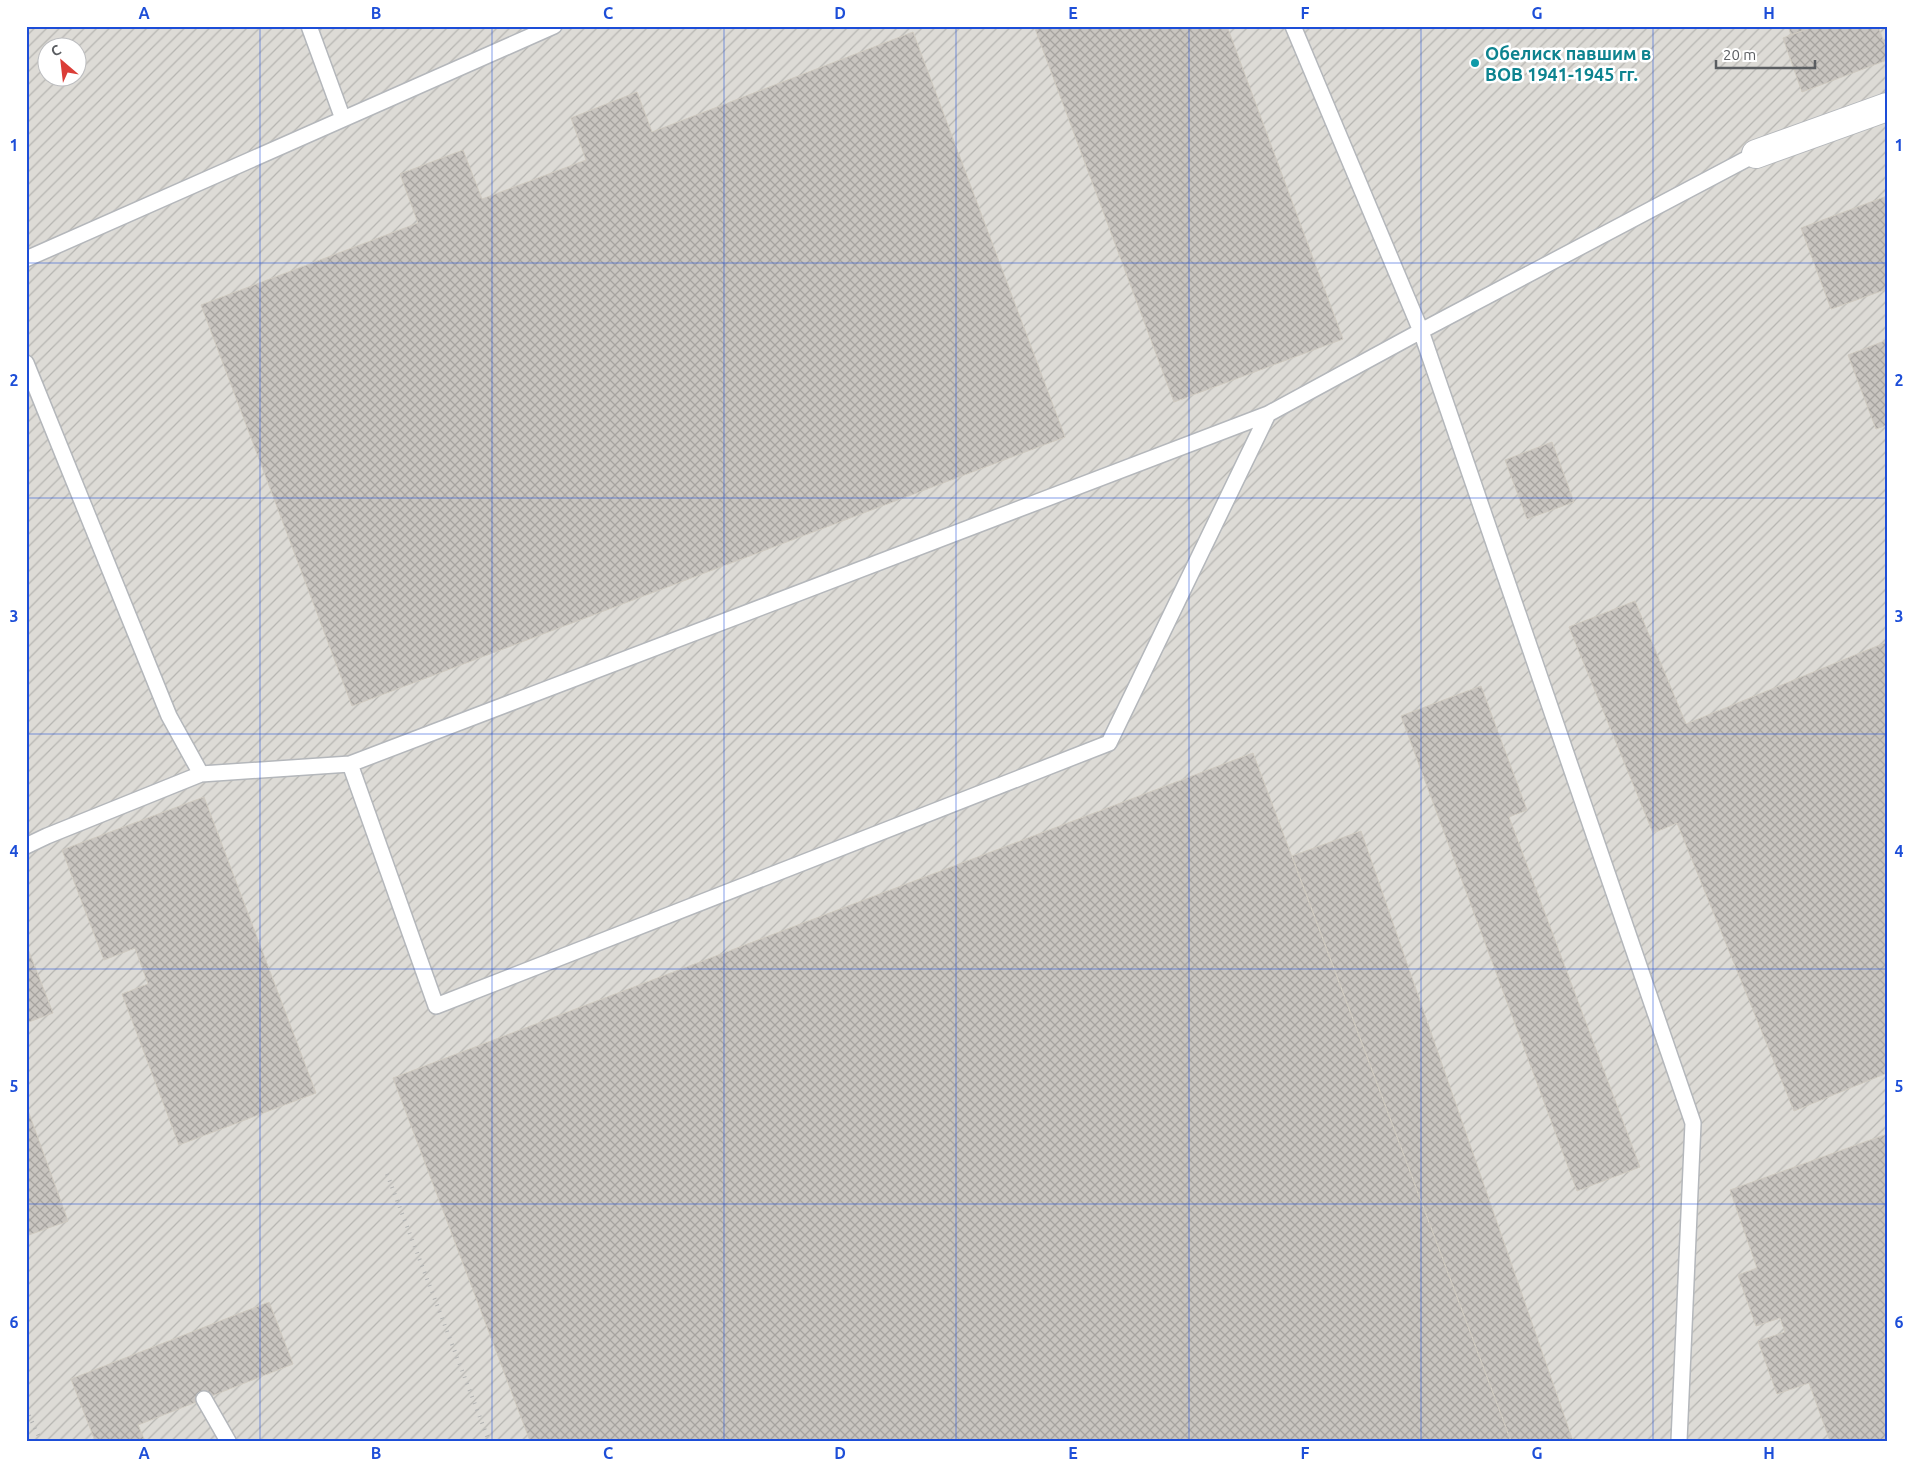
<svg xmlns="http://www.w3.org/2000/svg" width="1913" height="1467" viewBox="0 0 1913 1467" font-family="Ubuntu,sans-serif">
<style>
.industrial{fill:url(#industrial-furrows);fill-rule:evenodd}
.building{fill:url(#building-cross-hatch);stroke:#cfcac0}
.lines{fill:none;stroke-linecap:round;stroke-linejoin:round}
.lane-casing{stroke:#b4b7bb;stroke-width:18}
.street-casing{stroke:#b4b7bb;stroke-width:30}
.lane{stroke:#fff;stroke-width:15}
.street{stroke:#fff;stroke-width:28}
.rail{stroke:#b0b1b1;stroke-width:4;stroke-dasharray:1 6;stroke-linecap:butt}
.grid{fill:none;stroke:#1d4ed8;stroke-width:1;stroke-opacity:0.55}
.culture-dot{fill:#0f9aa8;stroke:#fff;stroke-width:2}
.labels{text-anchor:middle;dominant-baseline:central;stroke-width:5;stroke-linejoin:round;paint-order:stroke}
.culture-label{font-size:18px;font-weight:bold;fill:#0d838f;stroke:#fff;text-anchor:start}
.neatline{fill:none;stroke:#1d4ed8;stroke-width:2}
.grid-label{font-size:16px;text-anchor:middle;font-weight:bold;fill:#1d4ed8}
</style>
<defs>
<pattern id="industrial-furrows" width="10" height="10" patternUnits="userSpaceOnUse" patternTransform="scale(1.25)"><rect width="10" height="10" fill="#dddbd6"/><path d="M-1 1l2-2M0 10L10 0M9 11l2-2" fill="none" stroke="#b6b5b1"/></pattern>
<pattern id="building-cross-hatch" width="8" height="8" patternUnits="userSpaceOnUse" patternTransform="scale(1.25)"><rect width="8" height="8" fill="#c9c5c0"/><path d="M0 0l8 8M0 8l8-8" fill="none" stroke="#a6a39f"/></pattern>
</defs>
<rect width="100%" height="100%" fill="#ebe9e1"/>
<path class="industrial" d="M26 26H1887V1441H26ZM48 48H78V78H48Z"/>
<path class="building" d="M1034 26H1227L1343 339 1174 402Z
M1788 26H1815L1791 35Z
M1815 26H1878L1887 50V60L1802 92 1783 38Z
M913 32 1065 437 352 706 201 305 418 223 400 174 463 150 482 199 586 160 571 118 637 92 652 132Z
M1887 196V289L1831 309 1801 228Z
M1887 340V425L1876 429 1848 355Z
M1552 442 1574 502 1527 519 1505 460Z
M1635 601 1686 724 1887 642V1073L1794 1111 1677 823 1653 833 1569 627Z
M1481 686 1527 810 1509 817 1640 1167 1577 1191 1401 716Z
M1253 753 1511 1441H530L393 1078Z
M204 797 316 1093 179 1145 122 994 148 984 135 948 104 960 62 850Z
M1361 831 1573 1441H1511L1292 856Z
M26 944 53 1013 26 1023Z
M26 1105 68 1221 26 1236Z
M1887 1134V1441H1830L1809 1383 1777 1394 1758 1341 1785 1332 1780 1318 1756 1326 1738 1275 1757 1268 1730 1190Z
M269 1302 293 1364 138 1425 145 1441H95L71 1379Z"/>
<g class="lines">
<g class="lane-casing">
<path id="lane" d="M309 26 343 119
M1293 26 1421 331 1693 1123 1679 1441
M26 259 554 26
M26 363 169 716 201 774
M350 764 436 1006 1109 743 1268 414 1421 331 1756 154
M26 846 47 836 201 774 350 764 1268 414
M204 1399 228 1441"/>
</g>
<g class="street-casing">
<path id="street" d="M1756 154 1887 107"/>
</g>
<use href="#lane" class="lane"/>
<use href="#street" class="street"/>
<path class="rail" d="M387 1174 489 1441
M26 1409 41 1441"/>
</g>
<path class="grid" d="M260 26V1441M492 26V1441M724 26V1441M956 26V1441M1189 26V1441M1421 26V1441M1653 26V1441M26 263H1887M26 498H1887M26 734H1887M26 969H1887M26 1204H1887"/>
<circle class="culture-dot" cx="1475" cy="63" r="5"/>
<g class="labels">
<g class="culture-label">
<text x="1485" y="53">Обелиск павшим в<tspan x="1485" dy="21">ВОВ 1941-1945 гг.</tspan></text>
</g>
</g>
<rect width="1913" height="1467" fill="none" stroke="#ffffff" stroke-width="55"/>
<g transform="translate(62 62) rotate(332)"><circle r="24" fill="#ffffff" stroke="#bdbec0"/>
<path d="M0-4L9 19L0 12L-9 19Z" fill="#db3d37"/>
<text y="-8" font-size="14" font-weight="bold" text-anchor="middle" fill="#5a5d61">С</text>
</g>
<path d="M1716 60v8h99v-8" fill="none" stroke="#5a5d61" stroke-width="2.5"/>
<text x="1723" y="60" font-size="15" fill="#5a5d61" stroke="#ffffff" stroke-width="4" paint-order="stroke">20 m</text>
<rect x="28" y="28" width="1858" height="1412" class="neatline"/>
<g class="grid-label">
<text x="144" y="19">A</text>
<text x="376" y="19">B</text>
<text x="608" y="19">C</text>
<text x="840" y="19">D</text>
<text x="1073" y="19">E</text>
<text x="1305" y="19">F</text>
<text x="1537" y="19">G</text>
<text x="1769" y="19">H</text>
<text x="14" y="151">1</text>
<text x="1899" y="151">1</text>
<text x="14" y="386">2</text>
<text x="1899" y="386">2</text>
<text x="14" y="622">3</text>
<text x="1899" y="622">3</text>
<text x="14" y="857">4</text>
<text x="1899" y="857">4</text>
<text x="14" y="1092">5</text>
<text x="1899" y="1092">5</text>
<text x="14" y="1328">6</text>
<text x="1899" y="1328">6</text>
<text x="144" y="1459">A</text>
<text x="376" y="1459">B</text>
<text x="608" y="1459">C</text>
<text x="840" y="1459">D</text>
<text x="1073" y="1459">E</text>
<text x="1305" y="1459">F</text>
<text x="1537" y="1459">G</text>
<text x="1769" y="1459">H</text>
</g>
</svg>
